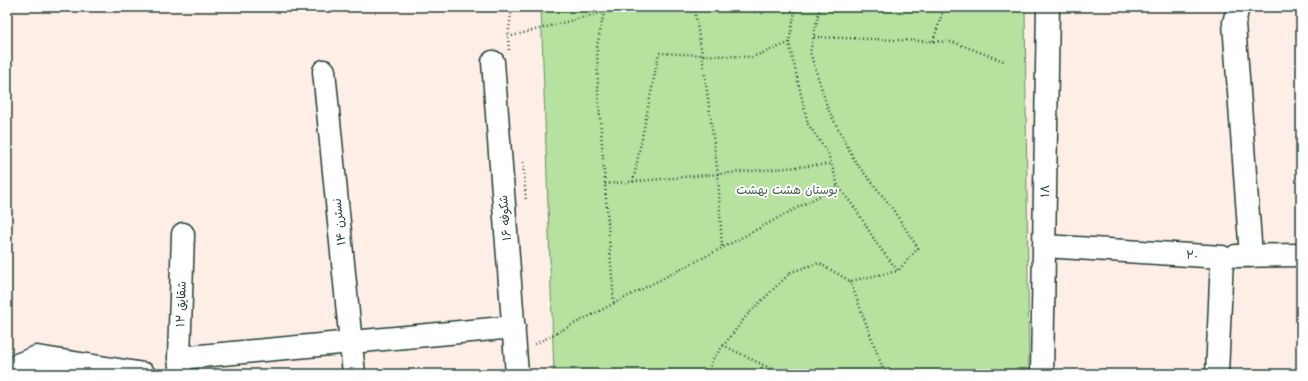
<svg xmlns="http://www.w3.org/2000/svg" width="1308" height="381" viewBox="0 0 1308 381" font-family="'Comic Neue','Playpen Sans Arabic',sans-serif">
<style>
.green{fill:#b6e19f;stroke:#6a8f6a}
.lines{fill:none;stroke-linecap:round;stroke-linejoin:round}
.minor-casing{stroke:#1f3d34;stroke-width:25}
.path{stroke:#1f3d34;stroke-width:2.5;stroke-dasharray:1 3;stroke-linecap:butt}
.minor{stroke:#fff;stroke-width:22}
.labels{text-anchor:middle;dominant-baseline:central;stroke-width:4;stroke-linejoin:round;paint-order:stroke}
.park-label{font-size:12px;fill:#3d5e49;stroke:#fff}
.street-label{font-size:12px;fill:#1f3d34;stroke:#fff}
</style>
<rect width="100%" height="100%" fill="#feeee6"/>
<filter id="ink" filterUnits="userSpaceOnUse"><feTurbulence type="fractalNoise" baseFrequency=".025" numOctaves="2"/><feDisplacementMap in="SourceGraphic" scale="8" xChannelSelector="R" yChannelSelector="G"/><feConvolveMatrix kernelMatrix="1 2 1 2 8 2 1 2 1" color-interpolation-filters="sRGB"/></filter>
<g filter="url(#ink)">
<path class="green" d="M541 7H1025L1029 374H554Z"/>
<g class="lines">
<g class="minor-casing">
<path id="minor" d="M1238 7 1234 23 1251 256
M493 62 517 374
M324 71 354 374
M1044 246 1222 257 1217 374
M1236 256 1301 255
M179 358 514 327
M7 369 37 357 144 374
M181 374 179 358 183 234
M1042 374 1048 7"/>
</g>
<path class="path" d="M604 7V12L597 46 598 91 614 304
M694 7 702 54 718 174 722 248
M739 7 761 14 773 7
M797 7 795 11 789 43 808 124 828 153 838 186 857 211 877 244 898 271 918 248 890 205 856 163 828 109 810 52 820 7
M508 37 604 12 738 7
M814 37 953 42 1006 62
M933 41 943 11V7
M509 50 508 37 512 7
M523 162 526 201
M633 182 659 53 752 57 789 43
M605 184 831 164
M850 281 885 374
M535 344 722 248 838 186
M723 345 781 374
M708 374 713 359 747 315 791 272 819 263 850 281 898 271"/>
<use href="#minor" class="minor"/>
</g>
</g>
<g class="labels">
<g class="park-label">
<text x="787" y="190">بوستان هشت بهشت</text>
</g>
<g class="street-label">
<text transform="translate(1045 191) rotate(-89)">۱۸</text>
<text transform="translate(505 218) rotate(-95)">شکوفه ۱۶</text>
<text transform="translate(339 222) rotate(-96)">نسترن ۱۴</text>
<text transform="translate(1192 255) rotate(3)">۲۰</text>
<text transform="translate(181 304) rotate(-88)">شقایق ۱۲</text>
</g>
</g>
<rect width="1308" height="381" fill="none" stroke="#fff" stroke-width="24"/>
<rect x="12" y="12" width="1284" height="357" fill="none" stroke="#1f3d34" stroke-width="1.5" filter="url(#ink)"/>
</svg>
